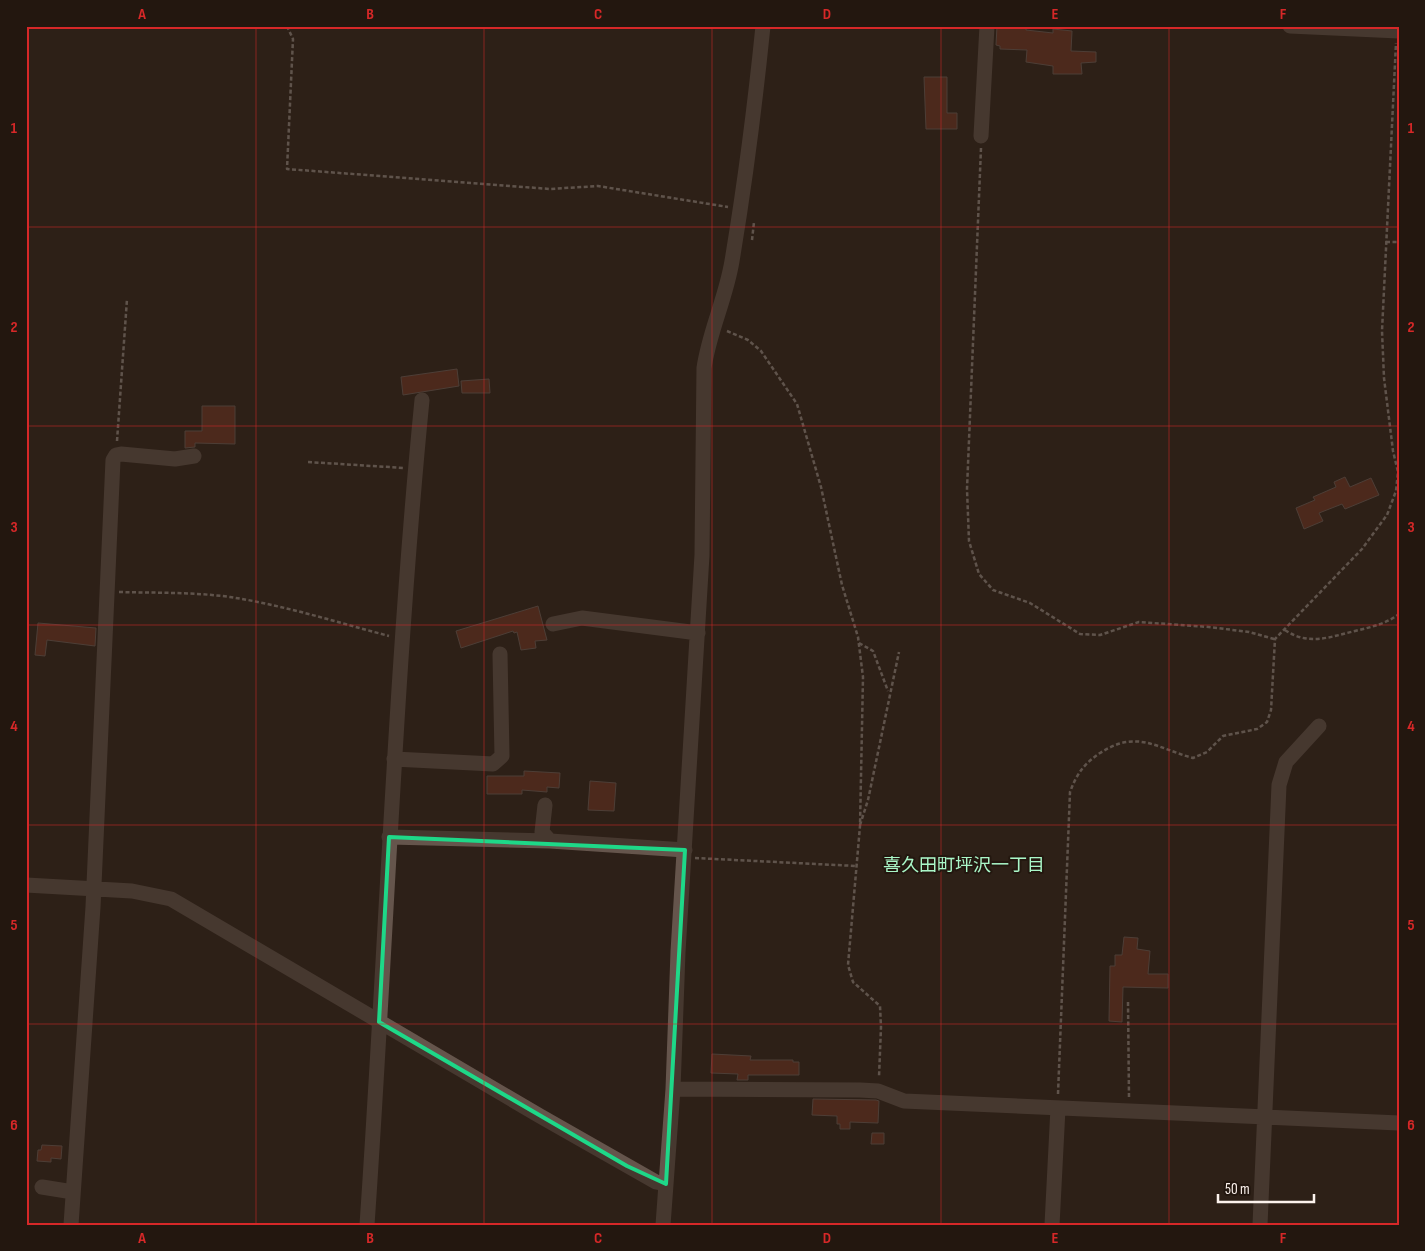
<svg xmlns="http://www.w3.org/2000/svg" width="1425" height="1251" viewBox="0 0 1425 1251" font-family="'Sofia Sans Condensed','Noto Sans JP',sans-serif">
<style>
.building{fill:#713422;stroke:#73615b}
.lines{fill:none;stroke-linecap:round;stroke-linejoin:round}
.path{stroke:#9c918a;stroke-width:2.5;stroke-dasharray:4 2.5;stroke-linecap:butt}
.minor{stroke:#65554c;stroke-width:15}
.marked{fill:none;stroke:#1ed888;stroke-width:4;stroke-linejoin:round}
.grid{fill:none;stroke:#d62828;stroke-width:1;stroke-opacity:0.55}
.labels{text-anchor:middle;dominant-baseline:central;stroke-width:4;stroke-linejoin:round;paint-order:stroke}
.neighbourhood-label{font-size:18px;fill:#aaf7c8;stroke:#23170f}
.neatline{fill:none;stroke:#d62828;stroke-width:2}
.grid-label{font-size:16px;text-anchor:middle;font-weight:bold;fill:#d62828}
</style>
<rect width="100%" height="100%" fill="#2d2018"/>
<path class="building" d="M997 26H1026V30L1053 33V29L1072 31 1071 51 1096 52V62L1081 63 1082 74H1053V66L1026 62 1027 50 1000 49V46L996 45Z
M924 77H947V113H957V129H926Z
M457 369 459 386 403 395 401 377Z
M489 379 490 393H462L461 381Z
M202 406H235V444L195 443V447L185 448V431H202Z
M1345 477 1350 487 1371 478 1379 495 1345 509 1342 504 1319 513 1323 521 1304 529 1296 508 1315 500 1313 497 1336 487 1334 482Z
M538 606 547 640 535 641 536 648 521 650 517 632 514 633 513 631 461 648 456 631Z
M38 623 96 628 95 646 47 640 45 656 35 655Z
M524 771 560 773 559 788 547 787V792L522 790V794H487V776H524Z
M590 781 616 783 614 811 588 810Z
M1124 937 1138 938 1137 949 1150 951 1148 974H1168V988L1123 987 1122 1022 1109 1021 1110 966H1115V955H1122Z
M712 1054 751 1056 750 1060H793V1062H799V1075H748V1080H737L738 1074 711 1073Z
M813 1099 876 1100 879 1101 878 1123 850 1122V1129H840V1124H837V1116L812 1115Z
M872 1133H884V1144H871Z
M42 1145 62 1146 61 1159 51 1158V1162L37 1161 38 1150H41Z"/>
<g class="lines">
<path class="path" d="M287 26 293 39 287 169 550 189 598 186 728 207
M981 148 967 489 969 541 979 574 993 590 1030 603 1080 634 1100 635 1139 622 1209 627 1249 632 1274 639
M752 240 754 222
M1386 242H1399
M727 331 748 340 761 351 797 404 821 487 842 585 858 637 863 677 860 826 848 965 853 982 880 1006 881 1027 879 1077
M117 441 127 299
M308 462 404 468
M119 592C156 593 193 592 230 597 283 605 336 622 389 636
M1285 630C1308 646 1330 637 1355 631 1371 627 1386 624 1399 614
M859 643 873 651 888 691
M860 825 868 800 899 652
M695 858 856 866
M1128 1002 1129 1097
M1058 1094 1070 792C1077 773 1084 764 1100 753 1137 729 1156 748 1193 758L1207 752 1223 736 1257 729 1267 722 1271 710 1275 639 1362 549 1387 515 1396 491 1398 472 1393 451 1384 378 1382 331 1396 43"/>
<path class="minor" d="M1290 26 1399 31
M981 136 987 26
M553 624 582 618 698 633
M394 759 493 764 502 756 500 654
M545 805 542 832 550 841
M389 837 550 841 685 850
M26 885 132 891 171 899 540 1116 656 1182 666 1184
M673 1089 860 1090 878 1091 904 1101 1399 1123
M42 1187 73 1192
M71 1225 93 907 113 460 116 455 121 454 175 459 194 456
M367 1225C386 950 395 674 422 400
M663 1225 673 1089 678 952 702 555 704 368C709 332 726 298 732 261 745 183 755 105 763 26
M1052 1225 1058 1108
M1260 1225 1279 785 1286 762 1319 726"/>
</g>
<path d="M0 0H1425V1251H0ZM389 837 685 850 666 1184 627 1166 379 1022Z" fill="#2d2018" fill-opacity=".55" fill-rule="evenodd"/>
<path class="marked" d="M389 837 685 850 666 1184 627 1166 379 1022Z"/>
<path class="grid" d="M256 26V1225M484 26V1225M712 26V1225M941 26V1225M1169 26V1225M26 227H1399M26 426H1399M26 625H1399M26 825H1399M26 1024H1399"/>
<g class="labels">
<g class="neighbourhood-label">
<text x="964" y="865">喜久田町坪沢一丁目</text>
</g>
</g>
<rect width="1425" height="1251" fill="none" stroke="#23170f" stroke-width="55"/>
<path d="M1218 1194v8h96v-8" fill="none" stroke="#fcf2ed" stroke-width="2.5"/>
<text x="1225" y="1194" font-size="15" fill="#fcf2ed" stroke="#23170f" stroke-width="4" paint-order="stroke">50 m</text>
<rect x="28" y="28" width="1370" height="1196" class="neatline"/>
<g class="grid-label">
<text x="142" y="19">A</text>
<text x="370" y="19">B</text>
<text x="598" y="19">C</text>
<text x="827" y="19">D</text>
<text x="1055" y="19">E</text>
<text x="1283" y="19">F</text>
<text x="14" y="133">1</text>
<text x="1411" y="133">1</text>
<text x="14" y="332">2</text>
<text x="1411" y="332">2</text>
<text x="14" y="532">3</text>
<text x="1411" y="532">3</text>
<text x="14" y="731">4</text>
<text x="1411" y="731">4</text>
<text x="14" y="930">5</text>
<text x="1411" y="930">5</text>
<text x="14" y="1130">6</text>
<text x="1411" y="1130">6</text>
<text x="142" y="1243">A</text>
<text x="370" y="1243">B</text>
<text x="598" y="1243">C</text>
<text x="827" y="1243">D</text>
<text x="1055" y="1243">E</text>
<text x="1283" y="1243">F</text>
</g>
</svg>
